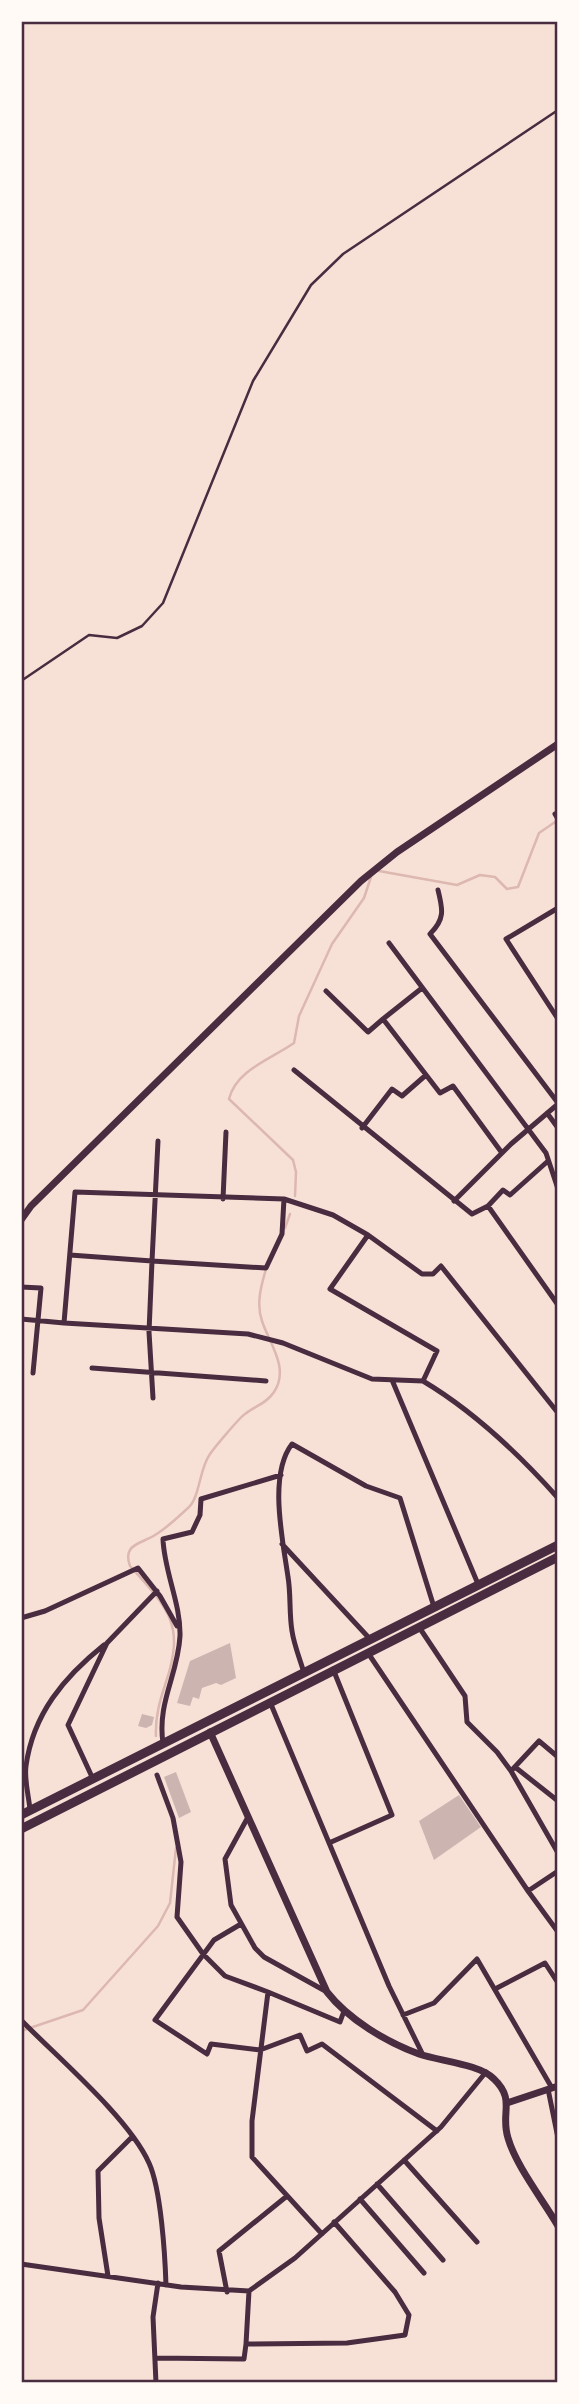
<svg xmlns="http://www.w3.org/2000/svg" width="579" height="2404" viewBox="0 0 579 2404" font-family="Helvetica,sans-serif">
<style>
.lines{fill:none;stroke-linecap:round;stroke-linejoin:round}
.stream{stroke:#dcb8b0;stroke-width:2.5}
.building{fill:#ccb4b1}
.service{stroke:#4a2c40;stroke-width:2.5}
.minor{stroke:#4a2c40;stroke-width:5}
.tertiary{stroke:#4a2c40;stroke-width:7}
.trunk{stroke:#4a2c40;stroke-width:9}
.neatline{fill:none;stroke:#4a2c40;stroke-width:2.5}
</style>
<rect width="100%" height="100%" fill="#f7e1d7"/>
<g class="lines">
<path class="stream" d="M379 871 457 885 480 875 495 877 507 889 518 887 539 833 558 820
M295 1196 296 1172 293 1160 229 1099C236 1070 271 1059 294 1043L299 1016 332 944 364 898 371 877
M285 1228 290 1214
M156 1736C155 1717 160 1700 166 1682 185 1625 169 1609 130 1566 122 1544 141 1544 155 1535 167 1528 178 1517 188 1508 200 1498 199 1469 210 1454 214 1448 240 1417 245 1414 255 1406 266 1404 274 1392 290 1368 269 1343 262 1321 256 1304 261 1286 266 1269
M21 2031 83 2010 158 1926 170 1903 176 1848"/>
</g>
<path class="building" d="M230 1643 236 1678 221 1685 216 1683 202 1688 199 1699 193 1697 190 1706 177 1703 190 1661Z
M142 1714 154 1717 152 1725 146 1728 138 1726Z
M176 1772 191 1812 179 1818 164 1777Z
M459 1795 481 1827 434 1860 419 1821Z"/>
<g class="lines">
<path class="service" d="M21 681 89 635 117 638 142 626 163 603 253 381 311 285 343 254 558 110"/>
<path class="minor" d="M555 814 558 819
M438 890C443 910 445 919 430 934L558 1103
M558 908 506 939 558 1019
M389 943 546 1153 558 1189
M326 991 368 1032 383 1019 440 1093 453 1086 502 1153
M383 1019 422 988
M294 1070 472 1214 488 1206 558 1305
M547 1113 558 1128
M362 1128 392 1089 402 1096 426 1075
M223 1199 226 1132
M454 1201 511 1144 558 1104
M488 1206 503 1190 510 1195 548 1161
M368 1235 330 1289 437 1351 423 1381C475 1412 518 1453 558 1498
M70 1255 152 1261 158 1141
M21 1287 41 1288 33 1373
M21 1319 64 1323 75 1192 284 1199 333 1215 368 1235 422 1274H433L441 1266 558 1413
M64 1323 248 1334 283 1343 372 1379 423 1381
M92 1368 266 1381
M392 1380 478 1584
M153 1398 149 1332 152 1261 266 1268 282 1234 284 1199
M282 1544 370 1639
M21 1618 45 1611 138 1568 160 1596 177 1626
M419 1627 465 1696 467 1722 497 1752 511 1771 539 1741 558 1757
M368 1653 528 1891 558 1871
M304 1673C300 1659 294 1645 292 1631 289 1613 291 1594 288 1577 283 1541 268 1475 292 1444L366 1486 400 1498 434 1607
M270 1702 389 1986 423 2055
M163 1743C157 1702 178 1675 180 1636 181 1604 164 1571 163 1539L192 1532 200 1515 201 1499 281 1475
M515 1767 558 1801
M511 1771 558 1853
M157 1775 173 1818 181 1862 177 1917 203 1954 225 1976 268 1992
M93 1779 68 1725 107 1643 157 1591
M30 1810C29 1797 24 1780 26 1766 33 1714 64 1677 104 1645
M248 1817 225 1859 231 1905 255 1948 264 1957 327 1992
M329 1843 392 1815 333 1669
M528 1891 558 1932
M241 1924 214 1940 155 2020 207 2054 211 2044 260 2050 300 2035 307 2051 322 2044 437 2131
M495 1989 545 1963 558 1983
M403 2015 434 2003 477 1959 552 2088
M21 2020C57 2057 129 2118 149 2163 161 2189 165 2255 166 2285
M548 2089 558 2138
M404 2160 477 2242
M377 2184 443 2260
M360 2199 424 2273
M322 2234 252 2157V2121L268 1992 340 2022 344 2011
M21 2264 181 2287 249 2291 295 2258 441 2127 486 2072
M108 2276 99 2218 98 2171 132 2137
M249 2291 246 2344 347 2343 405 2335 409 2315 395 2292 334 2222
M227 2292 219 2251 287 2196
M155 2358 244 2359 246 2344
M156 2383 153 2317 158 2283"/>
<path class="tertiary" d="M21 1220 31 1206 361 881 397 852 558 744
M210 1732 327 1992C348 2019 386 2042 419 2054 439 2061 480 2064 494 2079 516 2100 500 2113 508 2138 516 2166 543 2200 558 2226
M507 2103 558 2086"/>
<path class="trunk" d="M21 1815 558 1545
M21 1829 558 1557"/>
</g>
<rect width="579" height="2404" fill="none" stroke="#fffaf5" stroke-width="46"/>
<rect x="23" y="23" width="533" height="2358" class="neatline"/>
</svg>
